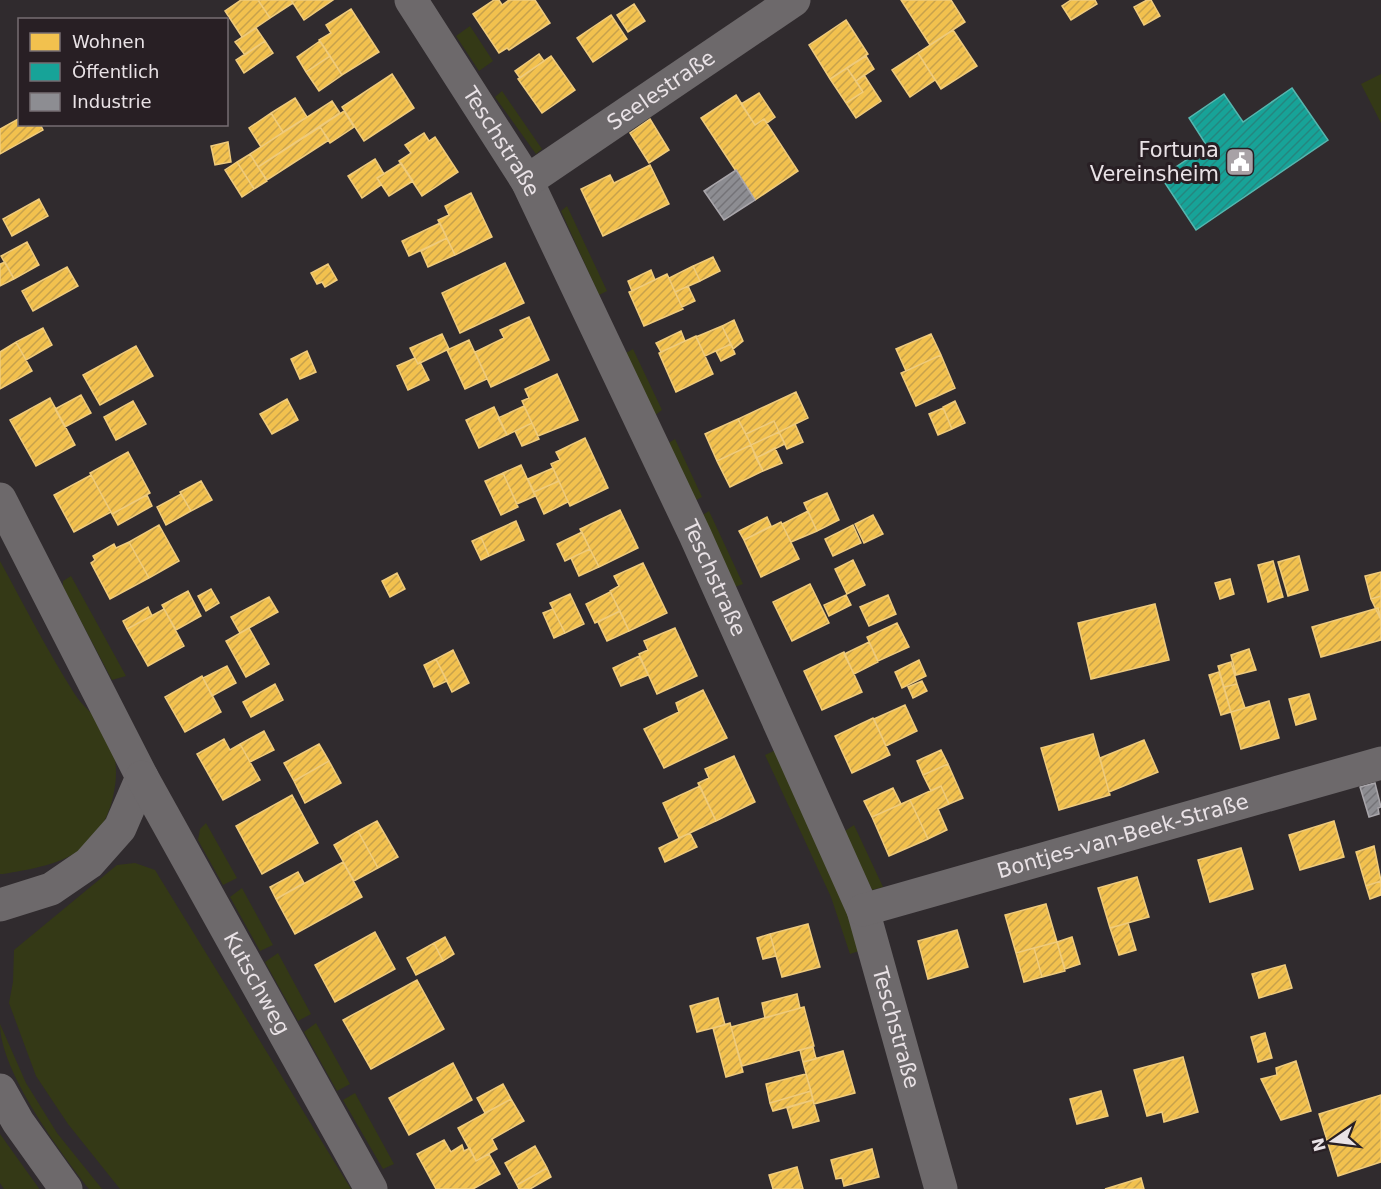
<svg xmlns="http://www.w3.org/2000/svg" width="1381" height="1189" viewBox="0 0 1381 1189" font-family="'DejaVu Sans',sans-serif">
<style>
.green{fill:#343916}
.homes{fill:url(#homes-hatch);stroke:#efcb7c;stroke-width:1.5}
.public{fill:url(#public-hatch);stroke:#56b6af;stroke-width:1.5}
.industry{fill:url(#industry-hatch);stroke:#a9a6ab;stroke-width:1.5}
.lines{fill:none;stroke-linecap:round;stroke-linejoin:round}
.minor{stroke:#6d696b;stroke-width:33}
.labels{text-anchor:middle;dominant-baseline:central;stroke-width:6;stroke-linejoin:round;paint-order:stroke}
.street-label{font-size:21px;fill:#e9e2e6;stroke:#281f24}
.poi-label{font-size:21px;fill:#e9e2e6;stroke:#281f24;text-anchor:end}
</style>
<defs>
<pattern id="homes-hatch" width="6" height="6" patternUnits="userSpaceOnUse" patternTransform="scale(1.5)"><rect width="6" height="6" fill="#f2c14e"/><path d="M-1 1l2-2M0 6l6-6M5 7l2-2" fill="none" stroke="#c7a24c"/></pattern>
<pattern id="public-hatch" width="6" height="6" patternUnits="userSpaceOnUse" patternTransform="scale(1.5)"><rect width="6" height="6" fill="#17a398"/><path d="M-1 1l2-2M0 6l6-6M5 7l2-2" fill="none" stroke="#25867f"/></pattern>
<pattern id="industry-hatch" width="6" height="6" patternUnits="userSpaceOnUse" patternTransform="scale(1.5)"><rect width="6" height="6" fill="#8d8d92"/><path d="M-1 1l2-2M0 6l6-6M5 7l2-2" fill="none" stroke="#747377"/></pattern>
</defs>
<rect width="100%" height="100%" fill="#302b2e"/>
<path class="green" d="M470 26 493 61 479 71 456 36Z
M1381 74V123L1361 84Z
M502 91 542 149 536 154 495 97Z
M567 206 607 291 599 295 561 211Z
M633 349 662 410 654 416 626 353Z
M675 439 702 497 694 501 667 444Z
M709 511 743 584 735 587 701 516Z
M0 561C24 605 47 650 74 693 83 708 101 719 108 735 117 756 118 775 113 797 98 857 57 865 3 874H0Z
M71 576 126 676 112 680 63 587V581Z
M778 749 841 894 859 951 850 954 831 897 765 755Z
M206 823 237 878 223 885 198 840 200 829Z
M854 825 883 887 872 890 845 831Z
M135 863 155 870 351 1189H120L68 1124 36 1076 9 1003 13 982 14 950 117 865Z
M242 888 273 945 260 951 230 897Z
M278 953 311 1014 298 1021 265 962Z
M316 1023 350 1084 337 1091 304 1032Z
M0 1024 26 1083 57 1133 102 1189H89C60 1152 0 1071 0 1024Z
M355 1093 394 1164 383 1169 343 1100Z
M0 1134 38 1187 39 1189H4L0 1183Z"/>
<path class="homes" d="M241 0H258L270 18 242 37 225 11Z
M258 0H291L293 3 270 18Z
M291 0H333L304 20Z
M494 0H499L502 5 509 0H535L550 23 509 50 507 48 499 53 473 14Z
M901 0H951L965 22 930 45Z
M1071 0H1095L1097 4 1071 20 1062 6Z
M1147 0H1151L1160 16 1144 25 1134 7Z
M634 4 645 21 628 32 617 15Z
M351 9 379 52 342 75 319 40 331 33 326 25Z
M611 15 627 39 593 62 577 38Z
M846 20 868 54 830 79 809 45Z
M256 28 265 41 245 55 235 42Z
M953 30 977 66 941 89 918 53Z
M265 41 273 53 244 73 236 60Z
M320 41 330 56 306 72 297 57Z
M918 53 935 80 910 97 892 70Z
M539 54 544 61 520 78 515 71Z
M330 56 342 75 319 91 306 72Z
M551 56 575 90 542 113 518 79Z
M866 56 874 69 856 81 847 68Z
M847 68 863 92 846 103 830 79Z
M392 74 414 108 364 141 342 107Z
M864 75 881 101 856 118 846 103 863 92 856 81Z
M759 93 775 117 767 123 764 119 755 125 741 104Z
M736 95 755 125 764 119 798 171 755 200 701 118Z
M295 98 307 117 283 132 271 113Z
M332 101 340 113 258 167 250 154Z
M344 111 354 127 330 143 320 127Z
M271 113 283 132 261 147 249 128Z
M20 118V124H40L43 130 0 154V129Z
M650 119 669 150 649 163 630 133Z
M320 127 329 140 267 180 258 167Z
M424 133 429 141 435 137 458 172 422 196 399 161 411 153 405 145Z
M228 142 231 162 215 165 211 146Z
M250 154 267 181 254 189 237 162Z
M375 159 384 174 377 178 381 185 362 198 348 176Z
M237 162 254 189 242 197 225 170Z
M401 163 413 181 389 196 377 178Z
M650 165 669 204 603 236 581 189 610 175 614 183Z
M471 193 492 237 455 255 438 220 449 215 445 206Z
M39 199 48 216 12 236 3 219Z
M440 223 447 238 409 256 402 241Z
M447 238 455 255 428 267 421 251Z
M27 242 39 265 14 279 1 256Z
M713 257 720 271 700 281 693 266Z
M5 262 14 279 0 286V264Z
M505 263 524 303 460 333 442 293Z
M328 264 337 280 325 287 322 282 317 284 311 273Z
M693 266 700 281 675 292 669 278Z
M67 267 78 286 33 311 22 291Z
M651 270 655 280 632 291 628 281Z
M667 274 683 309 644 326 629 292Z
M688 286 695 301 682 307 675 292Z
M529 317 549 360 491 387 475 352 504 338 500 330Z
M734 320 743 341 733 349 722 326Z
M722 326 731 344 705 356 696 337Z
M43 328 52 345 26 360 16 342Z
M681 331 685 341 661 352 656 343Z
M442 334 449 349 418 364 410 348Z
M931 334 941 355 906 371 896 349Z
M696 336 713 374 676 392 659 353Z
M469 340 487 379 465 389 447 350Z
M16 342 32 371 0 389V352Z
M731 344 735 354 721 361 716 351Z
M136 346 153 376 100 405 83 375Z
M307 351 316 372 300 379 291 359Z
M941 355 955 388 916 406 901 373Z
M415 358 418 364 420 362 429 380 408 390 397 366Z
M557 374 578 420 538 436 522 401 529 398 525 389Z
M796 392 808 418 779 432 774 421 746 434 738 419Z
M81 395 91 413 65 427 55 409Z
M50 398 75 445 36 466 10 420Z
M287 399 298 420 272 434 260 414Z
M133 401 146 424 116 440 104 417Z
M955 401 965 423 952 429 943 407Z
M524 406 532 423 507 435 498 418Z
M494 407 507 435 479 448 466 420Z
M943 408 952 429 938 435 929 414Z
M738 419 751 445 717 461 705 434Z
M774 421 779 432 751 445 746 434Z
M532 423 539 439 522 446 515 431Z
M795 424 803 442 787 449 779 432Z
M779 432 785 444 756 458 751 445Z
M585 438 608 488 570 506 551 464 560 460 556 452Z
M751 445 763 471 730 487 717 461Z
M775 448 782 463 763 471 756 458Z
M128 452 150 493 112 514 90 473Z
M521 465 535 496 517 504 503 473Z
M553 468 559 481 534 492 528 479Z
M503 473 518 507 501 515 485 481Z
M91 475 111 512 74 532 54 495Z
M201 481 212 500 191 511 180 492Z
M559 481 568 502 544 514 534 492Z
M827 493 839 520 817 531 804 503Z
M181 494 191 511 166 525 157 507Z
M147 495 152 506 118 525 112 514Z
M620 510 638 548 599 567 580 529Z
M808 511 817 531 791 542 782 524Z
M873 515 883 534 864 543 855 524Z
M767 517 771 526 744 540 739 531Z
M516 521 524 540 489 556 481 537Z
M781 522 799 559 761 577 744 540Z
M159 525 179 561 149 578 129 542Z
M853 525 861 543 833 556 825 539Z
M582 532 590 549 565 561 557 544Z
M481 537 489 556 481 560 472 541Z
M129 542 149 578 110 599 91 563 95 560 93 556 114 544 116 548Z
M590 549 599 567 579 576 571 558Z
M1299 556 1308 590 1288 596 1278 562Z
M853 560 865 585 847 594 835 569Z
M1273 561 1283 597 1268 602 1258 565Z
M643 563 667 613 629 631 610 591 619 586 614 576Z
M1381 572V596L1371 599 1365 576Z
M397 573 405 589 390 597 382 581Z
M1230 579 1234 594 1220 599 1215 583Z
M810 584 829 623 792 641 773 602Z
M211 589 219 603 206 611 198 596Z
M188 591 201 616 176 630 162 605Z
M610 592 620 611 595 623 586 604Z
M570 594 584 624 565 633 550 603Z
M846 595 851 605 829 616 824 605Z
M888 595 896 614 869 626 860 607Z
M1381 596V620L1371 599Z
M269 597 278 612 240 633 231 617Z
M1155 604 1169 660 1091 679 1078 623Z
M148 607 152 616 127 629 123 621Z
M1378 608 1381 620V640L1321 657 1312 627Z
M164 609 184 646 148 666 127 629Z
M553 609 565 633 554 638 543 613Z
M620 611 629 631 607 641 598 622Z
M897 623 909 647 878 661 867 637Z
M249 628 269 664 246 677 226 641Z
M675 628 697 676 657 694 639 654 648 650 644 641Z
M869 642 878 662 854 674 844 654Z
M1249 649 1256 670 1236 675 1231 655Z
M453 650 469 683 452 692 436 659Z
M844 652 862 692 822 710 804 671Z
M639 656 648 675 621 686 613 668Z
M436 659 447 681 434 687 424 665Z
M919 660 926 676 902 688 895 672Z
M1231 662 1237 684 1224 687 1218 666Z
M227 666 236 683 212 696 203 678Z
M1219 672 1231 712 1221 715 1209 675Z
M202 676 221 712 185 732 165 697Z
M922 681 927 691 913 698 908 687Z
M275 684 283 700 251 717 243 702Z
M1237 684 1245 708 1231 712 1224 687Z
M703 690 727 738 664 768 644 729 679 712 676 703Z
M1309 694 1316 719 1296 725 1289 699Z
M1269 701 1279 738 1241 749 1231 712Z
M905 705 917 731 886 746 874 719Z
M873 718 890 755 852 773 835 736Z
M264 731 274 750 250 762 240 744Z
M1093 734 1110 795 1059 810 1041 748Z
M224 739 230 750 240 744 260 780 223 800 197 754Z
M1144 740 1158 772 1109 792 1100 758Z
M319 744 329 761 294 781 284 763Z
M941 750 948 764 923 775 917 761Z
M734 756 755 802 716 821 698 783 709 778 705 769Z
M329 761 341 783 305 803 294 781Z
M948 764 963 798 949 804 941 786 931 791 923 775Z
M700 786 716 821 679 838 663 803Z
M941 786 949 804 938 809 947 830 928 839 910 800Z
M893 788 901 804 872 817 864 801Z
M292 795 318 843 262 874 236 826Z
M910 800 928 839 889 856 872 817Z
M377 821 398 857 378 868 358 831Z
M1334 821 1344 857 1300 870 1289 835Z
M358 831 378 868 354 881 334 845Z
M690 833 697 847 665 862 659 848Z
M1374 846 1381 881 1366 886 1356 852Z
M1241 848 1253 889 1210 902 1198 860Z
M343 862 362 897 295 934 276 899Z
M298 872 304 883 276 899 270 887Z
M1137 877 1149 917 1110 928 1098 888Z
M1381 881V895L1370 899 1366 886Z
M1046 904 1057 942 1016 953 1005 915Z
M1128 923 1136 950 1119 955 1110 928Z
M808 924 820 967 782 977 770 934Z
M957 930 968 967 928 979 918 941Z
M375 932 395 969 335 1002 315 965Z
M770 934 776 956 763 959 757 938Z
M445 937 454 954 443 961 434 943Z
M1072 937 1080 964 1065 969 1057 942Z
M1057 942 1065 971 1042 977 1034 948Z
M434 943 443 961 416 975 407 958Z
M1034 948 1042 977 1024 982 1016 953Z
M1285 965 1292 988 1259 998 1252 974Z
M417 980 444 1029 371 1069 343 1020Z
M797 994 800 1008 765 1018 762 1003Z
M718 998 725 1025 697 1032 690 1006Z
M804 1007 814 1046 742 1066 731 1027Z
M730 1023 743 1072 726 1077 713 1028Z
M1265 1033 1272 1058 1258 1062 1251 1037Z
M813 1047 816 1059 803 1062 800 1050Z
M843 1051 855 1093 814 1104 803 1062Z
M1183 1057 1198 1112 1164 1122 1162 1112 1147 1116 1134 1070Z
M1296 1061 1311 1111 1281 1120 1261 1079 1277 1075 1276 1068Z
M453 1063 472 1100 409 1135 389 1098Z
M806 1074 811 1091 770 1103 766 1084Z
M503 1084 511 1099 485 1113 477 1098Z
M811 1091 813 1100 773 1111 770 1103Z
M1101 1091 1108 1116 1077 1124 1070 1099Z
M1381 1095V1162L1338 1176 1319 1114Z
M511 1099 524 1121 492 1139 497 1149 476 1161 458 1128Z
M813 1100 819 1121 793 1128 787 1108Z
M444 1140 451 1152 462 1145 464 1151 470 1148 476 1161 489 1154 500 1174 473 1189H436L417 1154Z
M535 1146 547 1168 517 1185 505 1163Z
M872 1149 879 1177 844 1186 842 1178 836 1179 831 1160Z
M797 1167 803 1189H773L769 1175Z
M547 1168 551 1177 530 1189H519L517 1185Z
M1141 1178 1144 1189H1105Z"/>
<path class="public" d="M1292 88 1328 140 1196 230 1161 177 1207 146 1189 118 1224 94 1243 122Z"/>
<path class="industry" d="M736 170 755 200 724 220 704 191Z
M1375 783 1381 807 1378 808 1379 814 1369 817 1360 787Z"/>
<g class="lines">
<g class="minor">
<path id="s1" d="M411 0 527 181 695 535 863 910 941 1189"/>
<path id="s2" d="M527 181 794 0"/>
<path d="M0 499 142 777 120 828 89 863 51 889 0 905"/>
<path id="s3" d="M142 777 371 1189"/>
<path id="s4" d="M863 910 1381 763"/>
<path d="M0 1090 18 1122 66 1189"/>
</g>
</g>
<defs>
<g id="civic-square" transform="scale(1.5)"><rect x="-9" y="-9" width="18" height="18" rx="4" fill="#a8a2a6" stroke="#281f24"/><path d="M-.6-6.5H3V-4.5H.6V-3L4-1V1h2V6H-6V1h2V-1L-.6-3ZM-1.2 2.5V6h2.4V2.5Z" fill="#fff"/></g>
</defs>
<g fill-rule="evenodd">
<use href="#civic-square" x="1240" y="162"/>
</g>
<g class="labels">
<g class="street-label">
<text stroke="none"><textPath href="#s2" startOffset="162">Seelestraße</textPath></text>
<text stroke="none"><textPath href="#s1" startOffset="168">Teschstraße</textPath></text>
<text stroke="none"><textPath href="#s1" startOffset="654">Teschstraße</textPath></text>
<text stroke="none"><textPath href="#s4" startOffset="270">Bontjes-van-Beek-Straße</textPath></text>
<text stroke="none"><textPath href="#s3" startOffset="236">Kutschweg</textPath></text>
<text stroke="none"><textPath href="#s1" startOffset="1140">Teschstraße</textPath></text>
</g>
<g class="poi-label">
<text x="1219" y="150">Fortuna<tspan x="1219" dy="24">Vereinsheim</tspan></text>
</g>
</g>
<rect x="18" y="18" width="210" height="108" fill="#281f24" stroke="#756d72" stroke-width="1.5"/>
<rect x="30" y="33" width="30" height="18" fill="#f2c14e" stroke="#756d72" stroke-width="1.5"/>
<text x="72" y="48" font-size="18" fill="#e9e2e6">Wohnen</text>
<rect x="30" y="63" width="30" height="18" fill="#17a398" stroke="#756d72" stroke-width="1.5"/>
<text x="72" y="78" font-size="18" fill="#e9e2e6">Öffentlich</text>
<rect x="30" y="93" width="30" height="18" fill="#8d8d92" stroke="#756d72" stroke-width="1.5"/>
<text x="72" y="108" font-size="18" fill="#e9e2e6">Industrie</text>
<g transform="translate(1333 1141) rotate(256)" stroke="#281f24" stroke-width="4.5" paint-order="stroke">
<path d="M0-4.5L10 22L0 15L-10 22Z" fill="#e9e2e6"/>
<text y="-9" font-size="16" font-weight="bold" text-anchor="middle" fill="#e9e2e6">N</text>
</g>
</svg>
